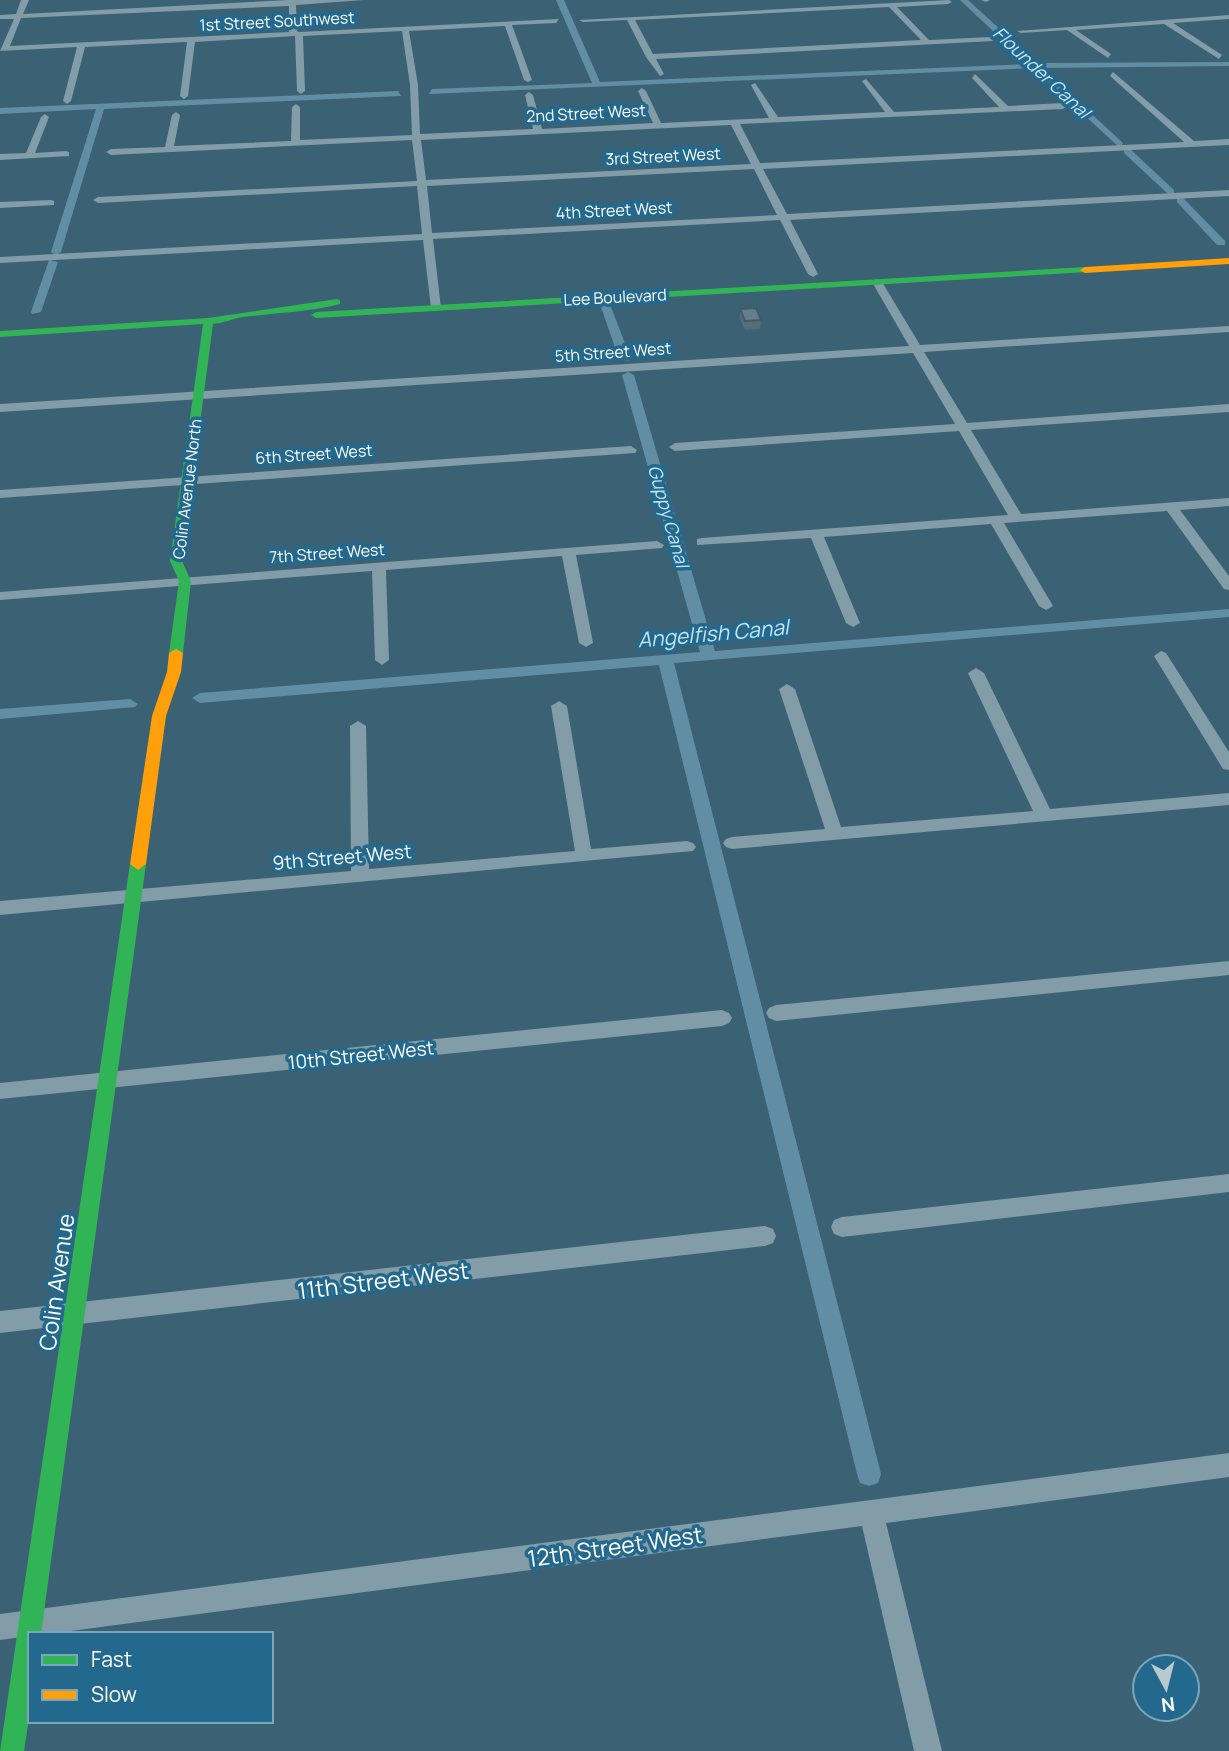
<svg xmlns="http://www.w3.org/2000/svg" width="1229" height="1751" viewBox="0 0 1229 1751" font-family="Manrope,sans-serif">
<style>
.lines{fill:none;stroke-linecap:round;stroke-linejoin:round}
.canal{fill:#618ea5;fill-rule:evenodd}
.street{fill:#829ca8;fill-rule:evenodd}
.fast{fill:#30b455;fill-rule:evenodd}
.slow{fill:#ff9f0a;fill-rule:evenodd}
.wall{fill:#566e7a}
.building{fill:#64808e;stroke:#465a63;stroke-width:2}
.labels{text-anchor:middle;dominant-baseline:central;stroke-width:7;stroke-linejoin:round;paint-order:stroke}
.far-street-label{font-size:16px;fill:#fff;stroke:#23698d}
.far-water-label{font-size:18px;font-style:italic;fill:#c4e4f3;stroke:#23698d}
.street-label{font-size:19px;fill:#fff;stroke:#23698d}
.water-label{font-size:21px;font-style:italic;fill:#c4e4f3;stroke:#23698d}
.near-street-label{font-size:23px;fill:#fff;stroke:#23698d}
</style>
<rect width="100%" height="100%" fill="#3b6175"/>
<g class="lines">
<path class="canal" d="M556 0H564L600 82 1028 64 960 0H968L1037 63 1229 62V66L1042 68 1123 143 1120 148 1033 68 429 94 432 89 592 83Z
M398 91 401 96 104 109 61 252 56 255 51 252 96 109 0 114V108Z
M1124 149H1130L1174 190V194H1168L1124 153Z
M1177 198H1183L1225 241V245H1217L1177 202Z
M49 260 58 262 41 312 32 314 31 312Z
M606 304 611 307 631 359 629 361 619 359 601 307Z
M628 372 634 375 715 651 1229 609V617L674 663 881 1474 878 1483 869 1486 860 1483 857 1474 659 665 200 703 192 698 200 693 700 652 622 375Z
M130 699 138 704 135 707 0 719V709Z"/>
<path class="street" d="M21 0H29L23 14 288 0H364L296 5 297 31 299 32 559 19 556 23 512 25 532 80 528 82 524 80 505 26 409 31 418 85 420 134 533 129 525 95 529 92 533 95 542 129 653 123 638 91 642 88 646 91 661 123 769 118 751 85 755 83 778 117 885 112 862 81 866 79 894 112 999 107 972 78 975 74 1008 106 1063 103 1067 106 1063 109 740 124 760 163 1184 142 1110 76 1113 72 1194 141 1229 139V145L763 169 787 214 1229 190V196L790 220 818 274 813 277 808 274 780 220 433 239 441 308 436 311 431 308 423 240 0 263V257L422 234 417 186 98 203 93 200 98 197 417 181 412 140 111 155 106 152 111 149 165 147 172 115 176 112 180 115 174 146 291 141 292 107 296 104 300 107V140L412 135 410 85 402 31 303 36 305 91 301 94 297 91 295 36 195 42 188 96 184 99 180 96 187 42 85 47 71 101 67 104 63 101 77 47 0 51 14 19H0V15L16 14ZM289 6V32L10 46 21 18ZM731 125 751 164 426 180 421 140ZM754 169 777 215 432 233 427 186Z
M949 0 952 2 948 4 897 7 929 40 990 37 993 41 656 59 664 74 660 76 646 57 627 20 583 22 579 20ZM889 7 921 40 653 54 635 20Z
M981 0H990L986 2Z
M1229 15V19L1173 23 1222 55 1219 59 1164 24 1076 30 1111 54 1108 58 1067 30 1021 33 1017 31Z
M45 114 49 117 35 153 66 151 69 152V156L0 160V154L26 153 41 117Z
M51 200 54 201V205L0 208V202Z
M877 279 882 282 920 345 1229 326V332L924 352 967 423 1229 404V412L971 430 1021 514 1229 498V506L1180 510 1229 576V590L1224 589 1167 511 1004 523 1053 606 1046 610 1039 606 991 524 824 537 860 623 853 627 846 623 811 538 697 545V539L702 538 1008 515 959 431 675 451 669 447 675 443 955 424 913 353 0 412V404L909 346 872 282Z
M631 446 637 450 635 453 0 498V490Z
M657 541 664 545 662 548 576 555 593 643 586 647 579 643 562 556 386 570 389 660 382 665 375 660 372 571 0 600V592Z
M1161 651 1166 653 1229 752V770L1223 769 1154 656Z
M976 668 984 673 1050 809 1229 793V805L732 849 726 847 723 843 726 839 732 837 825 829 779 689 787 684 795 689 841 827 1033 811 968 673Z
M559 701 567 706 591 849 687 841 693 843 696 847 693 851 0 915V901L351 871 350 726 358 721 366 726 369 869 575 851 551 706Z
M1229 961V975L776 1021 769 1018 766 1013 769 1008 776 1005Z
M722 1010 729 1013 732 1018 729 1023 722 1026 0 1099V1083Z
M1229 1174V1192L842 1237 834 1234 831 1227 834 1220 842 1217Z
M765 1226 773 1229 776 1236 773 1243 765 1246 0 1333V1311Z
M1229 1453V1477L886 1523 942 1751H914L862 1526 48 1634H30V1636L0 1640V1614Z"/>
<path class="fast" d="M1085 267 1090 270 1088 272 316 318 311 315 316 312Z
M337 299 340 300V304C308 312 276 313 243 317 231 319 225 323 213 324L182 561 191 581 183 653 176 657 171 656 169 653 179 581 170 561 203 324 0 337V331L208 318Z
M138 858 146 864 41 1634H30V1712L24 1751H0L130 864Z"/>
<path class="slow" d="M1229 258V264L1085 273 1080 270 1085 267Z
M176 649 183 653 181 672 166 716 146 864 138 870 130 864 152 716 167 672 169 653Z"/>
</g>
<path class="wall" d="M740 309 761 320 760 329 745 330 740 318Z"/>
<path class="building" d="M756 308 761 320 745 321 740 309Z"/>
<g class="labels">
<g class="far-street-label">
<text transform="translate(277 21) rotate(-3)">1st Street Southwest</text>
<text transform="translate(586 113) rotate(-3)">2nd Street West</text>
<text transform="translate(663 156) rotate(-3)">3rd Street West</text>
<text transform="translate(614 210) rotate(-3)">4th Street West</text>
<text transform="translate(615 297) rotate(-3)">Lee Boulevard</text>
<text transform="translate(613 352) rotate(-4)">5th Street West</text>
<text transform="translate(314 454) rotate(-4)">6th Street West</text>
<text transform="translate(187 489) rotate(-83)">Colin Avenue North</text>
<text transform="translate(327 553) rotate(-4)">7th Street West</text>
</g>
<g class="far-water-label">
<text transform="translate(1042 72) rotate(43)">Flounder Canal</text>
<text transform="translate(669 516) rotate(74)">Guppy Canal</text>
</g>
<g class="street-label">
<text transform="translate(342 857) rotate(-5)">9th Street West</text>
<text transform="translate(361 1055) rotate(-6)">10th Street West</text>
</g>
<g class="water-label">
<text transform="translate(713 633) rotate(-5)">Angelfish Canal</text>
</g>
<g class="near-street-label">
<text transform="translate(383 1280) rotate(-7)">11th Street West</text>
<text transform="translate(56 1282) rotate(-82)">Colin Avenue</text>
<text transform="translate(615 1546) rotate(-8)">12th Street West</text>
</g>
</g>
<rect x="28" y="1632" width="245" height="91" fill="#23698d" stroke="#7ba5bb" stroke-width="2"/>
<rect x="42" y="1655" width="35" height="10" fill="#30b455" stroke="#7ba5bb" stroke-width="2"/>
<text x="91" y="1667" font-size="21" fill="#ffffff">Fast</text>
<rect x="42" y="1690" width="35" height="10" fill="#ff9f0a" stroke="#7ba5bb" stroke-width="2"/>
<text x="91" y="1702" font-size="21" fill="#ffffff">Slow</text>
<g transform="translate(1166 1688) rotate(173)"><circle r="33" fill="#23698d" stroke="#7ba5bb" stroke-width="2"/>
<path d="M0-5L12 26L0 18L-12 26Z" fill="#bac8cf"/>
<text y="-10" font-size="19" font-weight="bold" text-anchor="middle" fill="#ffffff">N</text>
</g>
</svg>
